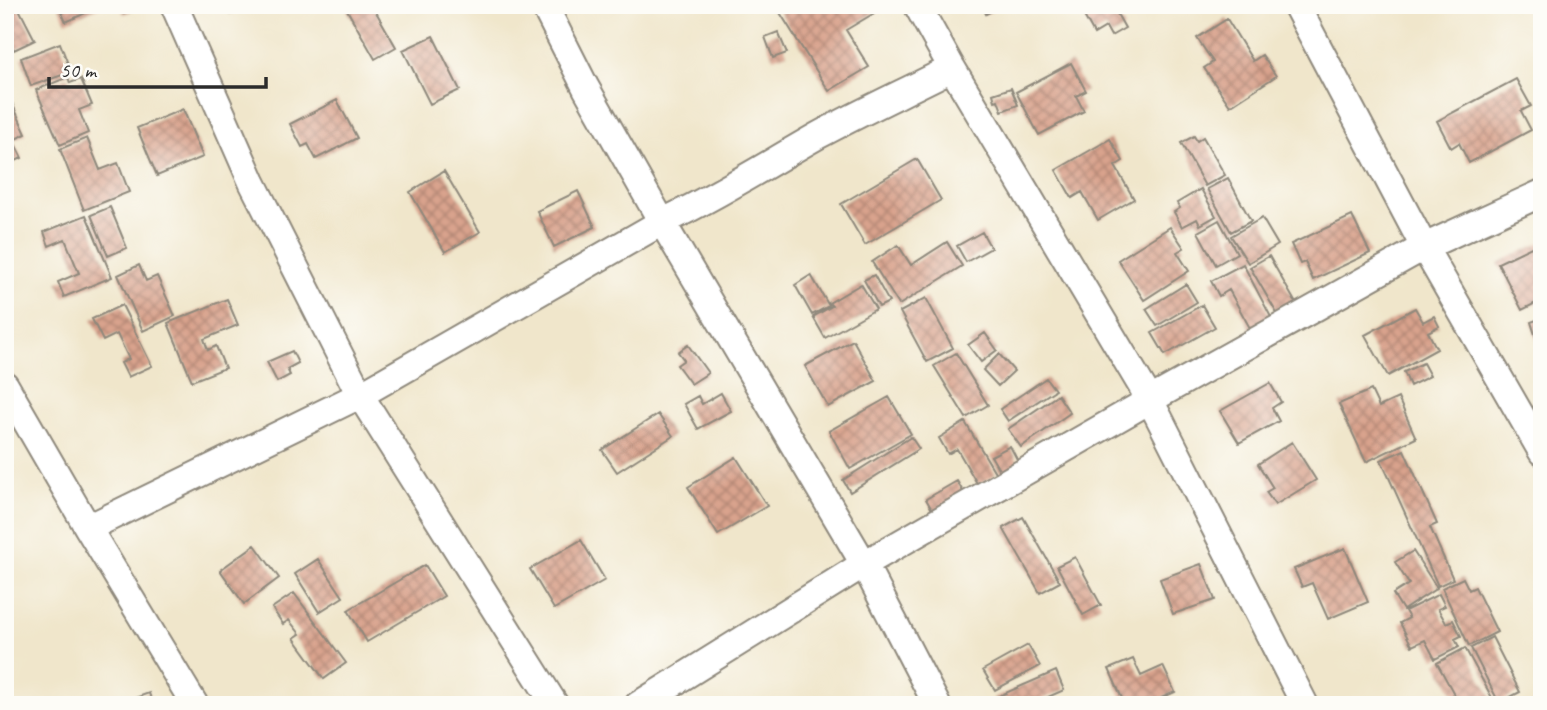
<svg xmlns="http://www.w3.org/2000/svg" width="1547" height="710" viewBox="0 0 1547 710" font-family="Caveat,sans-serif">
<style>
.building{fill:url(#building-cross-hatch)}
.lines{fill:none;stroke-linecap:round;stroke-linejoin:round}
.minor-casing{stroke:#8e887b;stroke-width:30}
.minor{stroke:#fff;stroke-width:26}
</style>
<defs>
<pattern id="building-cross-hatch" width="8" height="8" patternUnits="userSpaceOnUse" patternTransform="scale(1.75)"><rect width="8" height="8" fill="#d9a38d"/><path d="M0 0l8 8M0 8l8-8" fill="none" stroke="#b08573"/></pattern>
</defs>
<rect width="100%" height="100%" fill="#fdfcf7"/>
<filter id="ink" filterUnits="userSpaceOnUse"><feTurbulence type="fractalNoise" baseFrequency=".0143" numOctaves="2"/><feDisplacementMap in="SourceGraphic" scale="14" xChannelSelector="R" yChannelSelector="G"/><feConvolveMatrix kernelMatrix="1 2 1 2 8 2 1 2 1" color-interpolation-filters="sRGB"/></filter>
<filter id="wash" filterUnits="userSpaceOnUse"><feTurbulence type="fractalNoise" baseFrequency=".00686" numOctaves="4" result="noise"/><feDisplacementMap in="SourceGraphic" scale="28" xChannelSelector="R" yChannelSelector="G"/><feGaussianBlur stdDeviation="1.57" result="paint"/><feColorMatrix in="noise" values="0 0 0 0 0 0 0 0 0 0 0 0 0 0 0 0 0 1.4 0 .05"/><feComposite in="paint" operator="in"/></filter>
<g filter="url(#wash)">
<rect width="100%" height="100%" fill="#f0e6cb"/>
<g id="blocks">
<path class="building" d="M5 5H17L35 40 14 50 5 34Z
M58 5H103L66 22Z
M120 5H144L124 14Z
M225 5H244L231 14Z
M351 5H372L396 47 375 59 346 8Z
M788 5H871L876 12 846 30 869 67 829 91 779 11Z
M982 5H1003L986 14Z
M1078 5H1112L1125 28 1111 36 1106 27 1094 34Z
M1227 19 1253 61 1262 55 1276 76 1230 106 1204 68 1213 62 1197 38Z
M778 32 787 53 773 58 765 37Z
M433 36 460 90 430 104 403 50Z
M60 43 71 72 31 86 21 58Z
M1071 63 1086 91 1076 96 1084 111 1039 135 1016 92Z
M68 77 70 83 81 79 92 105 79 110 88 133 60 145 36 90Z
M1516 79 1531 106 1521 111 1531 130 1469 163 1459 143 1451 148 1437 121Z
M1011 88 1018 105 1002 111 998 100 995 101 993 94Z
M337 100 357 138 316 159 308 144 302 147 290 124Z
M12 103 26 134 13 140 22 158 5 166V106Z
M183 109 203 157 157 176 137 128Z
M1194 136 1197 141 1203 137 1225 175 1205 186 1181 143Z
M87 138 100 170 118 163 129 192 84 210 60 149Z
M1110 139 1123 161 1115 166 1134 199 1098 220 1082 192 1072 198 1056 170Z
M917 159 941 200 865 245 841 204Z
M444 171 480 232 445 252 410 192Z
M1228 178 1251 221 1231 232 1207 189Z
M1201 189 1216 216 1200 225 1197 219 1182 227 1174 212 1180 208 1177 203Z
M578 191 595 227 554 247 537 211Z
M110 207 127 248 108 256 91 215Z
M86 215 112 277 64 297 58 282 79 273 65 239 49 246 44 232Z
M1352 216 1370 253 1313 280 1305 262 1300 264 1291 244Z
M1262 218 1278 245 1248 263 1231 236Z
M1219 220 1237 253 1216 265 1198 232Z
M1170 227 1184 248 1177 252 1189 271 1144 300 1118 260Z
M982 232 991 248 966 262 957 246Z
M947 242 962 266 899 305 872 262 898 245 911 265Z
M1542 242V300L1522 310 1498 263Z
M1269 256 1298 307 1279 317 1250 267Z
M1243 264 1272 319 1251 330 1229 290 1219 296 1211 281Z
M139 265 146 281 157 276 175 316 143 331 118 275Z
M811 275 829 306 812 315 795 285Z
M874 275 889 302 879 307 864 280Z
M861 284 876 309 825 338 813 317 832 306 829 303Z
M1186 284 1197 302 1157 326 1146 309Z
M926 298 953 348 927 362 900 312Z
M227 299 238 325 204 339 208 350 216 346 225 368 192 381 168 323Z
M122 305 152 366 128 377 121 363 129 359 117 334 103 341 92 319Z
M1202 305 1215 327 1165 355 1152 333Z
M1415 308 1423 322 1434 316 1439 326 1428 332 1437 349 1388 376 1365 335Z
M1542 318V353H1541L1531 322Z
M985 333 997 350 981 362 968 345Z
M853 340 876 381 828 407 805 366Z
M688 345 708 373 691 384 677 365 684 360 678 352Z
M292 351 298 363 287 369 290 375 277 382 267 362Z
M956 353 988 405 966 418 934 366Z
M999 354 1014 371 998 386 983 370Z
M1423 363 1430 376 1410 386 1404 372Z
M1046 378 1055 390 1008 421 1000 409Z
M1270 383 1281 402 1272 408 1279 421 1239 443 1220 411Z
M1371 390 1379 407 1398 398 1416 438 1366 462 1339 404Z
M721 393 731 411 698 429 684 404 698 396 702 404Z
M1058 395 1070 413 1021 447 1008 429Z
M889 397 911 434 850 469 829 431Z
M658 414 673 436 617 472 602 450Z
M965 422 996 474 978 485 957 449 948 454 939 438Z
M911 437 919 449 850 492 843 480Z
M1292 442 1316 480 1275 505 1266 492 1273 488 1258 464Z
M1010 446 1020 465 1002 475 991 456Z
M1404 450 1437 524 1430 527 1453 579 1438 586 1381 460Z
M736 457 767 506 718 535 688 487Z
M957 481 966 497 935 515 926 499Z
M1023 517 1060 582 1040 593 1003 528Z
M581 540 605 580 554 609 530 569Z
M255 545 279 578 244 604 220 570Z
M1345 548 1368 602 1328 619 1312 583 1302 587 1294 569Z
M1413 551 1437 588 1403 610 1393 594 1409 584 1395 562Z
M1075 557 1101 605 1083 615 1057 566Z
M318 559 343 597 319 612 295 574Z
M1201 564 1215 600 1173 614 1160 579Z
M425 565 444 596 367 642 348 610Z
M1463 578 1469 590 1475 587 1497 632 1469 646 1442 588Z
M294 593 346 663 324 679 294 638 300 634 289 620 283 624 272 608Z
M1439 594 1445 606 1438 609 1446 623 1453 620 1461 636 1455 639 1459 647 1435 659 1425 640 1412 646 1400 623 1409 618 1405 611Z
M1492 637 1520 692 1499 703 1471 648Z
M1028 645 1040 666 995 690 983 670Z
M1465 648 1496 705H1460L1437 663Z
M1133 659 1141 676 1163 666 1175 692 1152 702 1153 705H1125L1109 669Z
M1056 671 1064 690 1030 705H997L994 698Z
M149 693 153 705H134L132 699Z"/>
</g>
</g>
<g filter="url(#ink)">
<use href="#blocks" fill-opacity="0" stroke="#8e887b" stroke-width="2"/>
<g class="lines">
<g class="minor-casing">
<path id="minor" d="M174 5 252 182 360 395 555 705
M544 5 586 88 662 222C716 197 766 165 817 136 861 112 907 91 952 68
M917 5 952 68 1150 400 1305 705
M1296 5 1424 247 1542 452
M5 385 88 528 195 705
M88 528 360 395 662 222 864 564 937 705
M638 705 864 564 1150 400 1424 247 1542 193"/>
</g>
<use href="#minor" class="minor"/>
</g>
</g>
<rect width="1547" height="710" fill="none" stroke="#fdfcf7" stroke-width="28"/>
<path d="M49 77v10h217v-10" fill="none" stroke="#2b2b2b" stroke-width="3.5"/>
<text x="60" y="77" font-size="21" fill="#2b2b2b" stroke="#fdfcf7" stroke-width="5" paint-order="stroke">50 m</text>
</svg>
